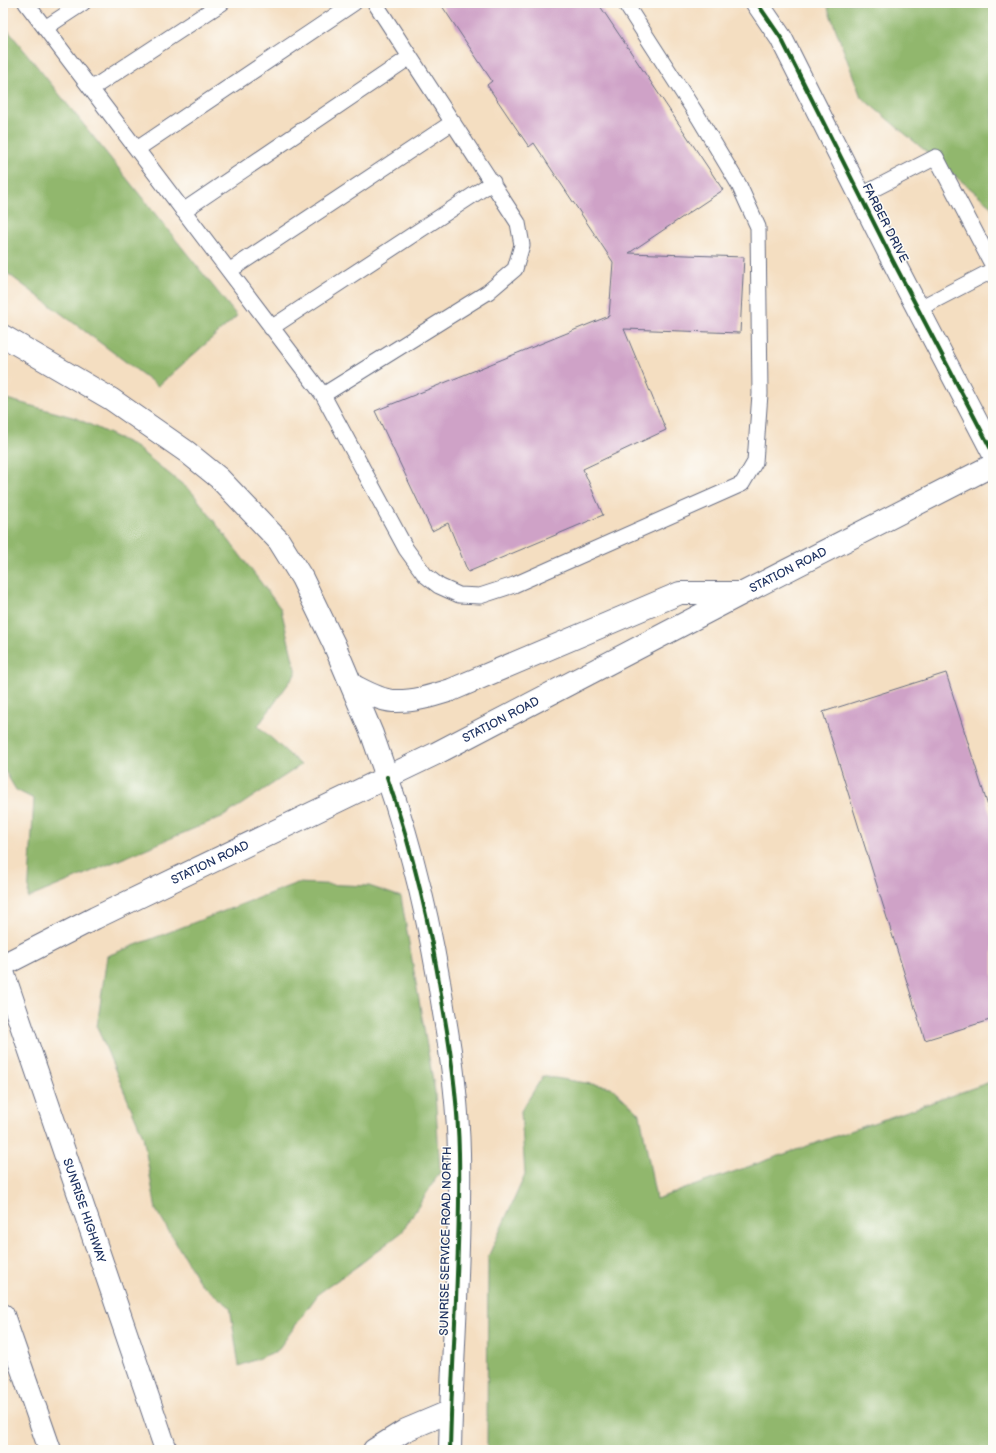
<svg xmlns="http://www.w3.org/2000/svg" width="996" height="1453" viewBox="0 0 996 1453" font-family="'Balsamiq Sans',sans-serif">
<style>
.forest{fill:#91b76d;stroke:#567366}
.building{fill:#cfa2c7}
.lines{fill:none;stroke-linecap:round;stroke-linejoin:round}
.lane-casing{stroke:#676c81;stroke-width:17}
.street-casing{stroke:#676c81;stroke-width:24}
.secondary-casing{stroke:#676c81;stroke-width:24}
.highway-casing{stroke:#676c81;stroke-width:24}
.lane{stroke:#fff;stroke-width:15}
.street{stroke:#fff;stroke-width:22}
.secondary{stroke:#fff;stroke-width:22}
.highway{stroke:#fff;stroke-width:22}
.cycleway-casing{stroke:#fdfcf7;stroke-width:6}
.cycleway{stroke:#1b5e20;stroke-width:4}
.labels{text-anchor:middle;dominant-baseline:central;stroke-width:3;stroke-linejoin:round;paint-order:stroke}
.street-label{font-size:12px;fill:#1b2f5e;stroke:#fdfcf7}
</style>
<rect width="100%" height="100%" fill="#fdfcf7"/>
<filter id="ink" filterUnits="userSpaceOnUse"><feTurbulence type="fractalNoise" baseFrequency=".025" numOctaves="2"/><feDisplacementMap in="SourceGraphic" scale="8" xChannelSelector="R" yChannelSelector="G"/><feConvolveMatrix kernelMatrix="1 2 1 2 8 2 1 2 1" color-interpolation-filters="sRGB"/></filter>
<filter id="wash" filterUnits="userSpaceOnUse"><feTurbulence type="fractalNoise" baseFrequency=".012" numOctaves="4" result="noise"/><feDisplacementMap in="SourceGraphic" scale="16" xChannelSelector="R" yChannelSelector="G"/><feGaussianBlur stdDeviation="0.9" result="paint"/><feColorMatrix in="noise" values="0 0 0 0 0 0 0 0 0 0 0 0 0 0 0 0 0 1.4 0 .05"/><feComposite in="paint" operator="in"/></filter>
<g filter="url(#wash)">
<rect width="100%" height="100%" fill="#f4dec1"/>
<path class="forest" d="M826 3H993V211L990 205 861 97Z
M3 24 237 316 158 386 3 270Z
M3 398 76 418 133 445 192 492 281 609 296 673 258 726 301 765 224 816 28 898 34 799 16 790 3 768Z
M297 883 369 886 401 897 435 1092 440 1172 402 1232 359 1265 319 1293 277 1351 239 1366 230 1307 200 1283 156 1210 143 1136 97 1027 107 956Z
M543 1076 611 1087 640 1114 656 1199 993 1081V1450H487L488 1257 525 1175 521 1111Z"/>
<g id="blocks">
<path class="building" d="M440 3H598L723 190 629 253 744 257 740 333 624 329 666 430 583 469 603 515 468 572 448 523 432 531 375 411 609 316 613 262 534 143 529 147 487 85 492 81Z
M946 673 993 822V1019L925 1040 823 712Z"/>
</g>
</g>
<g filter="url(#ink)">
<use href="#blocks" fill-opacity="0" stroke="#676c81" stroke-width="1"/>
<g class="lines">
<g class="lane-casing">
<path id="lane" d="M26 3 323 395 406 549 425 575 439 586 459 595 480 596 514 585 742 484 755 462 760 394 758 227 739 185 699 118 625 3
M45 28 83 3
M91 89 222 3
M137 149 354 3
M860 196 936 157 993 266
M183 211 410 57
M229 271 453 122
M918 309 993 270
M271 328 493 182
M323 395 488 292 515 269 522 245 518 223 375 3"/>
</g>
<g class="street-casing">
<path id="street" d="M757 3 781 38 893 261 993 453"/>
</g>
<g class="secondary-casing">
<g id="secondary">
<path d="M352 685C364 691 379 700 393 701 413 702 432 696 451 690L680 593H740"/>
<path d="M387 777C414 854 432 933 444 1013 452 1059 458 1106 459 1153 461 1252 452 1351 450 1450"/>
<path id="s1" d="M3 965 95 918 435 754 743 593 993 465"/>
</g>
</g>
<g class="highway-casing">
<g id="highway">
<path d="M3 336 111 399 187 452 219 478 279 541 302 578 334 644 372 734 387 777"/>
<path id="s2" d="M3 972 166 1450"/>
<path d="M3 1315 50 1450"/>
<path d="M374 1450 406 1430 451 1411"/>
</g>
</g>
<use href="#lane" class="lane"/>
<use href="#street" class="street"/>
<use href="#secondary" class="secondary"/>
<use href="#highway" class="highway"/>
<g class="cycleway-casing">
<path id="cycleway" d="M757 3 781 38 893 261 993 453
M387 777C414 854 432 933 444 1013 452 1059 458 1106 459 1153 461 1252 452 1351 450 1450"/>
</g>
<use href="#cycleway" class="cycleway"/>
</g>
</g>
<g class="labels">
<g class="street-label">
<text transform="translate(885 223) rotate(63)">FARBER DRIVE</text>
<text stroke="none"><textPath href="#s1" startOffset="879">STATION ROAD</textPath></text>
<text stroke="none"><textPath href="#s1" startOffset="555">STATION ROAD</textPath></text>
<text stroke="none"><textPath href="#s1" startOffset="231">STATION ROAD</textPath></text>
<text stroke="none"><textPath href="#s2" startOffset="252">SUNRISE HIGHWAY</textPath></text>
<text transform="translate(446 1241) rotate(-89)">SUNRISE SERVICE ROAD NORTH</text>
</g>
</g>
<rect width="996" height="1453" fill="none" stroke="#fdfcf7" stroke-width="16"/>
</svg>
